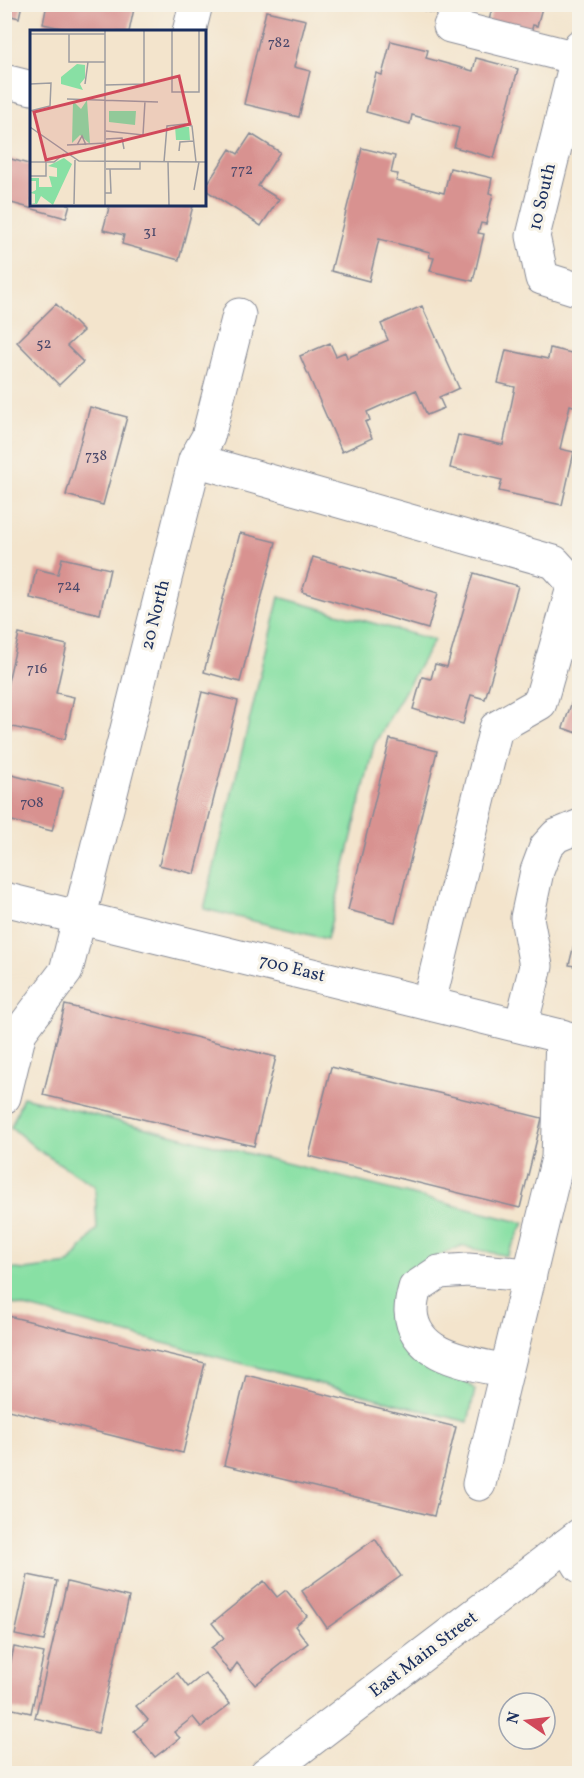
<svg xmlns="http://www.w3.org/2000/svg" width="584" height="1778" viewBox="0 0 584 1778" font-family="Vollkorn,serif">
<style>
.green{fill:#88e0a4;stroke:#528881;stroke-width:1.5}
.building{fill:#d89290}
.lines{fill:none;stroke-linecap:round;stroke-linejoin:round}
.minor-casing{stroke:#878a95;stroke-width:35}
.major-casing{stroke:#878a95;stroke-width:35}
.minor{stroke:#fff;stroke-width:33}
.major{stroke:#fff;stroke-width:33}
.labels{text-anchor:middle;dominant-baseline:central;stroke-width:6;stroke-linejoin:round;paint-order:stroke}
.number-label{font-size:15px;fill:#4a486a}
.street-label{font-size:18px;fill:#1b2f5e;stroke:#f7f3e8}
.inset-road{fill:none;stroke:#9d9ca0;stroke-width:1.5}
.view{fill:#d1495b;fill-opacity:0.15;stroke:#d1495b;stroke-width:3}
.inset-edge{fill:none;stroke:#1b2f5e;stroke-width:3}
</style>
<rect width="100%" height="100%" fill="#f7f3e8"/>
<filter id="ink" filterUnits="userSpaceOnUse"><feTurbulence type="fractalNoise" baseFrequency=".0167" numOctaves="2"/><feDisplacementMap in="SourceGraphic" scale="12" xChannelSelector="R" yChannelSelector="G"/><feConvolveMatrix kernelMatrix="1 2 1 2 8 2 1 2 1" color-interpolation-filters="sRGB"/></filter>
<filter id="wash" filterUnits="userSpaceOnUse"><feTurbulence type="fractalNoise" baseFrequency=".008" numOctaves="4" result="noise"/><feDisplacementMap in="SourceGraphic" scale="24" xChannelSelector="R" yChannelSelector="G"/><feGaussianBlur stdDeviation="1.35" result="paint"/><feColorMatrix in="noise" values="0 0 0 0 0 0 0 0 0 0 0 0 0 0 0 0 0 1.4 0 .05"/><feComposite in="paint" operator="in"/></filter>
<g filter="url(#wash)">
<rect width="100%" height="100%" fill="#f3e4cc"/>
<path class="green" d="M279 597 434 640 374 745 327 939 204 909Z
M23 1097 524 1223 507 1256 461 1246 416 1266 395 1310 475 1390 468 1422 5 1302 4 1268 26 1270 69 1264 97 1229 95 1186 38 1150 11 1127Z"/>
<g id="blocks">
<path class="building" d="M4 4H22L19 18 4 14Z
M47 4H135L129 32H79L43 24Z
M400 4H435L433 13Z
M493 4H543L537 26 533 25 529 40 487 29Z
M266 11 306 20 294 67 310 71 299 117 244 104Z
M391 41 428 50 426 58 473 71 476 58 518 69 494 158 454 147 459 128 412 115 410 124 366 112 376 73 382 75Z
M251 134 280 152 258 186 279 199 261 226 204 189 230 149 238 154Z
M362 148 395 156 391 173 398 174 396 181 444 193 450 168 492 178 489 193 493 194 486 224 481 223 478 233 484 234 473 281 430 271 434 258 429 257 430 252 379 239 369 281 331 271Z
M4 157 32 165V204H70L66 218 4 201Z
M110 204 193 206 179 260 122 244 124 235 103 230Z
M56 304 83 331 67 346 83 362 59 385 17 342Z
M422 306 459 388 439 397 444 408 427 415 416 390 367 412 370 420 365 422 372 438 342 452 300 356 330 343 336 356 345 352 347 358 388 340 381 324Z
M550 348 580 355V408L570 405 560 449 574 452 562 505 499 491 502 480 450 468 458 435 503 445 515 387 498 383 506 350 548 359Z
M90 407 127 417 103 505 66 495Z
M240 533 276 542 240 682 204 672Z
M313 557 438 593 428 629 302 592Z
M62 558 110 569 100 614 30 598 36 569 58 574Z
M474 573 518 586 485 699 471 695 463 724 413 709 422 677 431 679 435 664 447 667Z
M19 634 67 645 56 693 74 697 65 739 4 725V699Z
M580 678V734L563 728Z
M202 692 238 701 195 874 159 865Z
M390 739 437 751 395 922 348 910Z
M4 773 63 788 52 831 4 819Z
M579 924H580V967L569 965Z
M65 1005 276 1057 254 1146 43 1095Z
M331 1067 542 1118 520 1208 309 1156Z
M4 1315 205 1363 183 1453 4 1409Z
M246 1375 456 1427 434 1516 224 1465Z
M375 1539 401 1576 327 1628 302 1591Z
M28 1575 57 1581 44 1641 15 1635Z
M264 1581 277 1597 286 1590 307 1616 295 1626 308 1643 255 1685 237 1663 230 1673 211 1648 224 1638 212 1623Z
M67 1582 129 1597 98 1733 35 1718Z
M14 1647 44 1653 31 1713 4 1707V1693Z
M177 1673 188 1687 205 1673 230 1704 201 1727 193 1717 174 1732 180 1738 155 1757 134 1731 148 1720 136 1706Z"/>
</g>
</g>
<g filter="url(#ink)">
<use href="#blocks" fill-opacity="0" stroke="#878a95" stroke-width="1.5"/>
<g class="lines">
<g class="minor-casing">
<path id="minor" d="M450 26 576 58
M189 32 196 4
M580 46 533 236 542 278 580 290
M4 81 32 88
M195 460 554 562 574 584 540 703 496 728 429 1002
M4 899 580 1041
M521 1026 536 966 527 918 537 871 546 847 556 836 580 826
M4 1097 20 1032 66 971 195 460 208 437 239 315
M506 1371C471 1363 413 1358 411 1311 411 1304 413 1295 415 1288L439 1272 468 1270 530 1275
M479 1484 558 1158 562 1036
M567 1545 580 1566"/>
</g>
<g class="major-casing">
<path id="major" d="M266 1774 580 1535"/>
</g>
<use href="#minor" class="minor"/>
<use href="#major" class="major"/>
</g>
</g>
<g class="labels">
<g class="number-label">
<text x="279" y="43">782</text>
<text x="242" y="170">772</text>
<text x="150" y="232">31</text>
<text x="44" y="344">52</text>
<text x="96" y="456">738</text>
<text x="69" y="586">724</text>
<text x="37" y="669">716</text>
<text x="32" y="803">708</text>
</g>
<g class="street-label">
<text transform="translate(543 197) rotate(-77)">10 South</text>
<text transform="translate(156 615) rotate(-76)">20 North</text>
<text transform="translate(292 969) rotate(14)">700 East</text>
<text transform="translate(424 1655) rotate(-37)">East Main Street</text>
</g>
</g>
<g transform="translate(30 30)">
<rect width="176" height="176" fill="#f3e4cc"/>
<path d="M47 34 55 35V48L50 54 53 60 31 54V47ZM57 70 60 114 50 105 42 113 43 71 51 79ZM79 81H106L105 95 79 92ZM145 96 159 97 160 110H146ZM34 128 42 134 23 175 11 166 7 174 0 173H5V164L0 163 6 160V151H0V148H9V157H22L19 146 27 147V138L18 136Z" fill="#88e0a4"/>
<path class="inset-road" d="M142 0V62H169V0M0 4H75M39 4V32H75M0 54 21 53 20 76 0 81M55 54 58 32M75 55 114 54V0M37 69 128 72M0 97 49 131 176 132M76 101 113 105 115 71M76 109 92 108 94 119M37 115 76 113M47 115 52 106 56 115M149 121 150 112 163 111M0 132H24L34 124M134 132 137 96 155 94 162 96 166 132M138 132 139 175M76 139H110V132M0 146H16V132M164 160 169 132M75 163H81L80 139M44 174 45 130M75 175V0"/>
<path class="view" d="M149 46 160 94 16 130 4 82Z"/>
<rect width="176" height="176" class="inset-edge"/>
</g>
<rect width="584" height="1778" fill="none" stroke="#f7f3e8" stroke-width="24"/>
<g transform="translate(527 1721) rotate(284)"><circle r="28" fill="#f7f3e8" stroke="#9fa5b1" stroke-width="1.5"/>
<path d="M0-4.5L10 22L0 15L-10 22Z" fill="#d1495b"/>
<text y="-9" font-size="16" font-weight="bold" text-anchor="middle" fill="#1b2f5e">N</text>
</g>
</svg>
